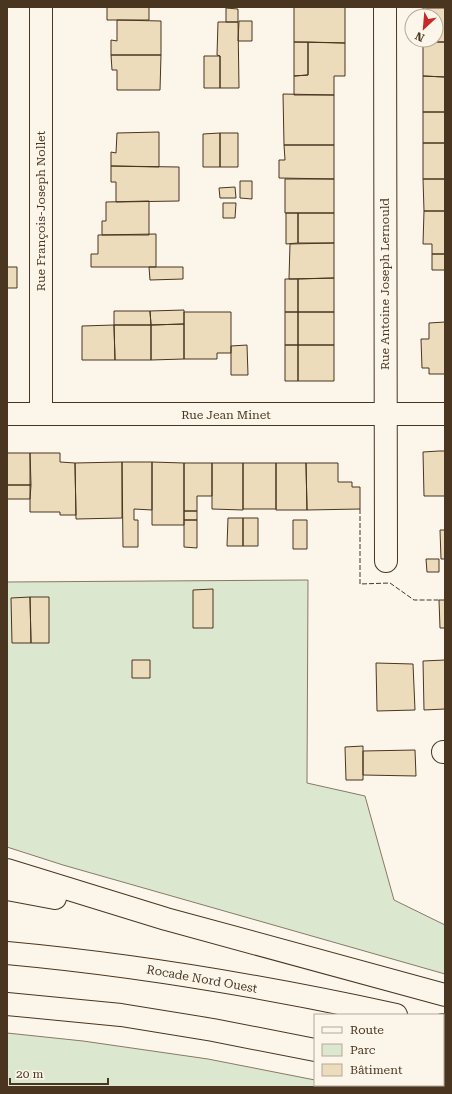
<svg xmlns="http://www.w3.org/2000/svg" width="452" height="1094" viewBox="0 0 452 1094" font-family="'Roboto Serif',serif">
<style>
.green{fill:#dce7d0;stroke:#887966}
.building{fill:#ecdcbc;stroke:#4a3520}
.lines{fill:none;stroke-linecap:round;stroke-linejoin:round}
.street-casing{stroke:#4a3520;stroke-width:24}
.highway-casing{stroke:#4a3520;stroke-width:24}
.street{stroke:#fbf6e9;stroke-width:22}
.highway{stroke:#fbf6e9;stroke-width:22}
.fence{stroke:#4a3520;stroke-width:1;stroke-dasharray:5 2;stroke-linecap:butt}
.labels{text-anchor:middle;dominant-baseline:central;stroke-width:3;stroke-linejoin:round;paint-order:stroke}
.street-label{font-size:12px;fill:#4a3520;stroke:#fbf6e9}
</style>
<rect width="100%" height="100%" fill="#fbf6e9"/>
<path class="green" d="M308 580 307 783 365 796 394 900 445 925V974L63 865 7 847V582Z
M7 1033 83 1041 208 1059 315 1080V1085H342L351 1087H7Z"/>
<path class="building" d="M107 7H149V20H107Z
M294 7H345V43L294 42Z
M226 8 238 9V22H226Z
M423 8H445V42H423V40H436V16H423Z
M117 20 161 21V55H111V40L117 41Z
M239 21H252V41H238Z
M218 22H238L239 88H220V56L217 55Z
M294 42H308V75L294 76Z
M308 42 345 43V76H334V95H294V76L308 75Z
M423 42H445V77L423 76Z
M111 55H161L160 90H117V70H112Z
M204 56H220V88H204Z
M423 76 445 77V112H423Z
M283 94 334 95V145H284Z
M423 112H445V143H423Z
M159 132V167L111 166V152L116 153 117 133Z
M220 133H238V167H220Z
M220 133V167H203V134Z
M423 143H445V179H423Z
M284 145H334V179L279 178V160H285Z
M111 166 179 167V201L116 202V182H111Z
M285 179H334V213H285Z
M423 179H445V211H424Z
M240 181H252V199L240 198Z
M235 187 236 198H220L219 188Z
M149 201V235H102V221H106V202Z
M223 203H236L235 218H223Z
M424 211H445V254H432V244H423Z
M286 213H298V243L286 244Z
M298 213H334V243H298Z
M156 234V267H91V254H98V235Z
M334 243V278L289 279 290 244Z
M432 254H445V270H432Z
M7 267H17V288H7Z
M149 267H183V279L150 280Z
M334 278V312H298V279Z
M285 279H298V312H285Z
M184 310V324L151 325 150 311Z
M114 311H150L151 325H114Z
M184 312H231V353H217V359H184Z
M285 312H298V345H285Z
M298 312H334V345H298Z
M445 322V374H429V368H422L421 339H429V323Z
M184 324V359L151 360V325Z
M114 325 115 360H82V326Z
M114 325H151V360H115Z
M247 345 248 375H231V346Z
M285 345H298V381H285Z
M298 345H334V381H298Z
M439 451H445V496H424L423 452Z
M7 453H30L31 485H7Z
M30 453H60V462L75 463 76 515H60V512H30Z
M122 462V518L76 519 75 463Z
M122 462H152V510L134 509V520H138V547H123Z
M152 462 184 463V525H152Z
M184 463H212V496H197V511H184Z
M212 463H243V510L212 509Z
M243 463H276V509H243Z
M276 463H306L307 510H276Z
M306 463H338V482H352V487H360V509L307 510Z
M7 485H31L30 499H7Z
M184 511H197V520H184Z
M228 518H243V546H227Z
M243 518H258V546H243Z
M184 520H197V548L184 547Z
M293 520H307V549H293Z
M440 530H445V559H441Z
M426 559H439V572H427Z
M213 589V628H193V590Z
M30 597H49V643H31Z
M30 597 31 643H12L11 598Z
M439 600H445V628H440Z
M132 660H150V678H132Z
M445 660V709L424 710 423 661Z
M376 663 413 664 415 710 377 711Z
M363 746V780H346L345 747Z
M415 750 416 776 363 775V751Z"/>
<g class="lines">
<g class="street-casing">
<path id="street" d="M385 7 386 561
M7 414H445
M41 414V7
M443 752H445"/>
</g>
<g class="highway-casing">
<path id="highway" d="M7 870 166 919 445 995
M7 889 55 898
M7 953C138 965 268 987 396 1015
M7 1004 121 1015 213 1030 315 1050
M443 1025 445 1026
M443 1077 445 1078"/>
</g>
<use href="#street" class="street"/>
<use href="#highway" class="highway"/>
<path class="fence" d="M360 509V584L390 583 414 600H439"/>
</g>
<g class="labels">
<g class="street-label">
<text transform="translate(41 211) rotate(-90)">Rue François-Joseph Nollet</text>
<text transform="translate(385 284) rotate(-90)">Rue Antoine Joseph Lernould</text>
<text x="226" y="415">Rue Jean Minet</text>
<text transform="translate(202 979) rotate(10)">Rocade Nord Ouest</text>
</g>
</g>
<rect width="452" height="1094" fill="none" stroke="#4a3520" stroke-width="16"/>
<rect x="314" y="1014" width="130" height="72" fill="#fbf6e9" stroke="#b4a999"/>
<rect x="322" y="1027" width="20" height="6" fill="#fbf6e9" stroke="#b4a999"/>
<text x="350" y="1034" font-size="12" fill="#4a3520">Route</text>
<rect x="322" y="1044" width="20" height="12" fill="#dce7d0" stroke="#b4a999"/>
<text x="350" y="1054" font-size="12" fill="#4a3520">Parc</text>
<rect x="322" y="1064" width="20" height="12" fill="#ecdcbc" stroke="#b4a999"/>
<text x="350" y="1074" font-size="12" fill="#4a3520">Bâtiment</text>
<g transform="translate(424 28) rotate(206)"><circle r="19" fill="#fbf6e9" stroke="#b4a999"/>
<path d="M0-3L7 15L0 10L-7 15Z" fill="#c62828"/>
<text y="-6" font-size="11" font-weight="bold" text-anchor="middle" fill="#4a3520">N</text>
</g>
<path d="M10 1078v6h98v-6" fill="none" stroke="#4a3520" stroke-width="2"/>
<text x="16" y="1078" font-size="12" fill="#4a3520" stroke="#fbf6e9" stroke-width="3" paint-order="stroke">20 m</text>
</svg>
